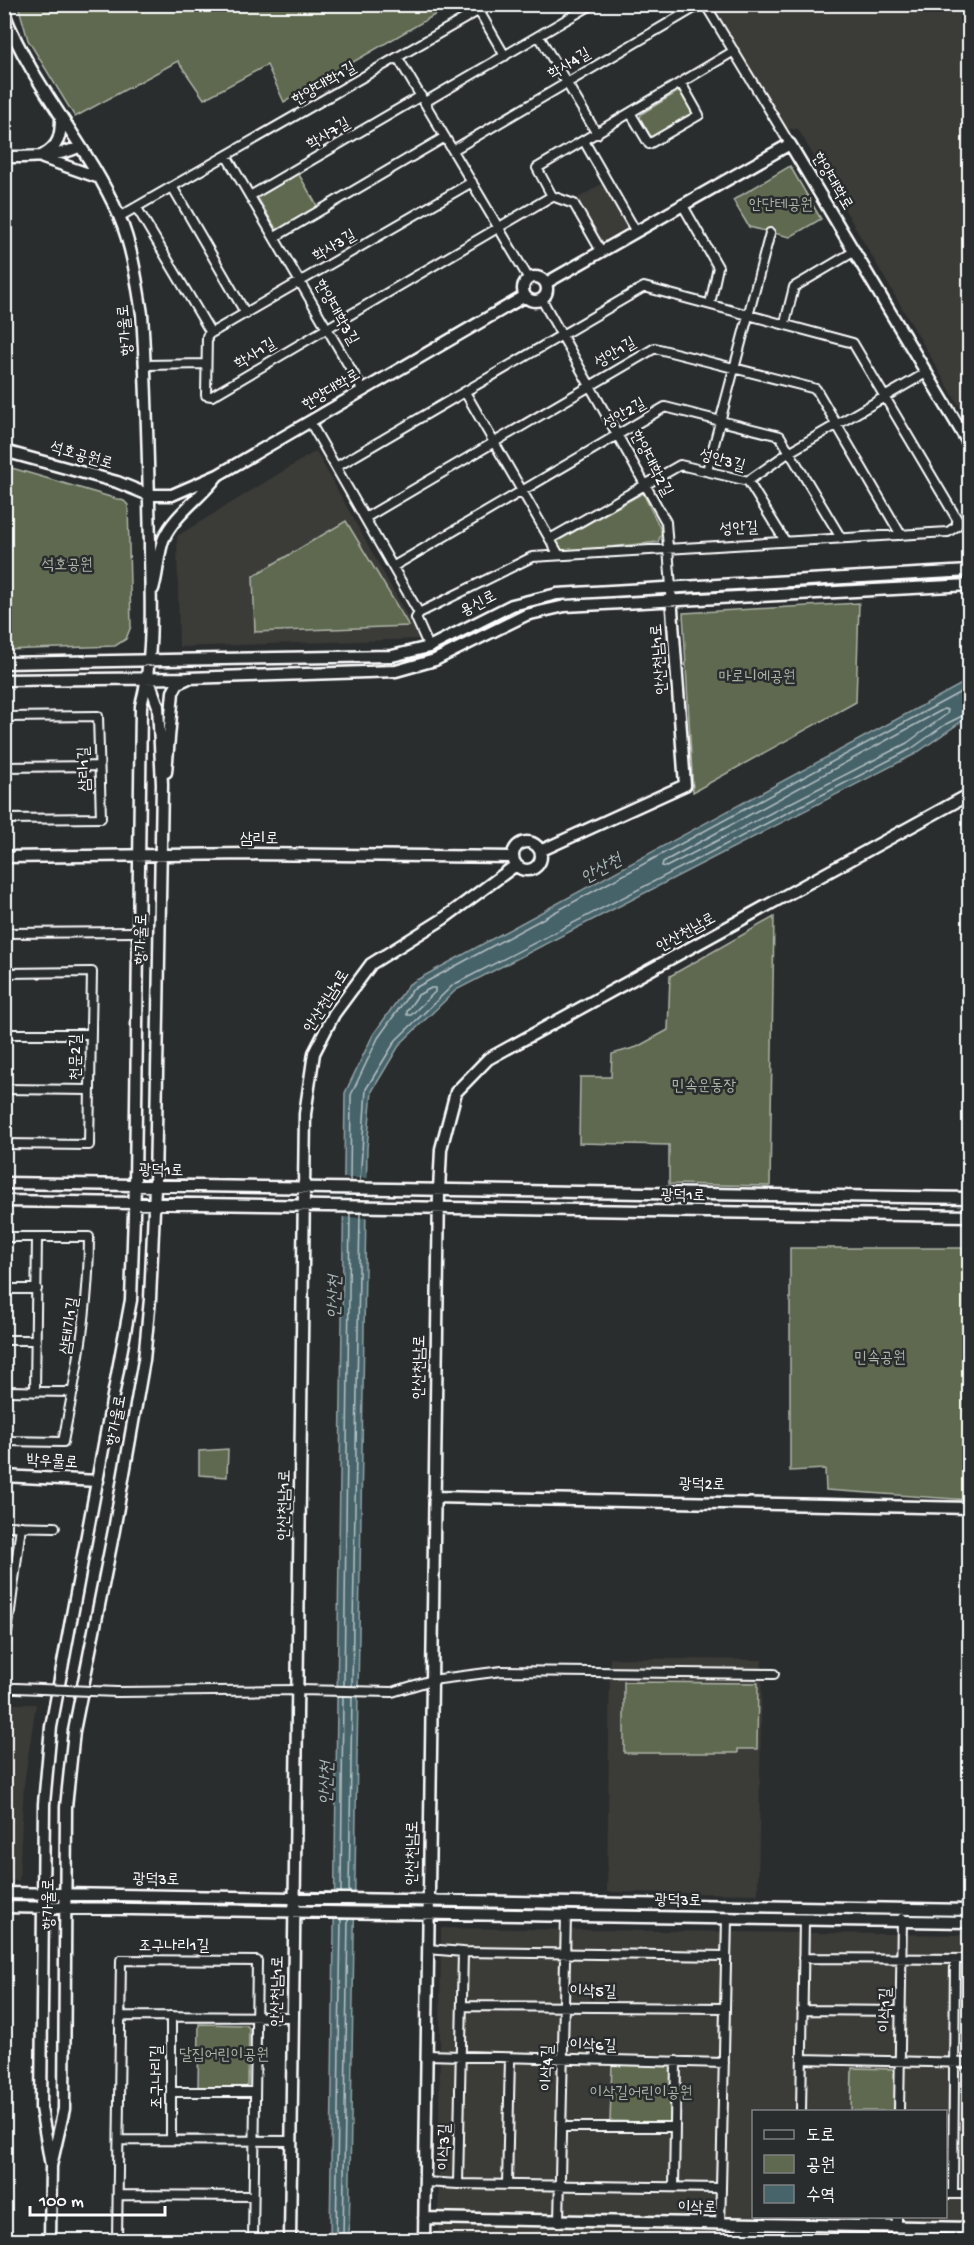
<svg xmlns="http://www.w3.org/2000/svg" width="974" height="2245" viewBox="0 0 974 2245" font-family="'Gochi Hand','Poor Story',sans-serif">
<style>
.built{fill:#3b3a37;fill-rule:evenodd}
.green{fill:#5e6950;stroke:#aeb4a8;stroke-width:1.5}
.water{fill:#47646b;stroke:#91a2a6;stroke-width:1.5}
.pier{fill:#2a2d2e}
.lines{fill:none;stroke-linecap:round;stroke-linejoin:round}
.shore{stroke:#b5c1c4;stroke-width:1.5}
.street-casing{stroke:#fff;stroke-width:12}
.secondary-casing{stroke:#fff;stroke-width:15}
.street{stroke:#2a2d2e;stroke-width:8}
.secondary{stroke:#2a2d2e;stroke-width:10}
.street-bridge-casing{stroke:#fff;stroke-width:12;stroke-linecap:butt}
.street-bridge{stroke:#2a2d2e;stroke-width:8}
.labels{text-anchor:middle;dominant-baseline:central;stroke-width:5;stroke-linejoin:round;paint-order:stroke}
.street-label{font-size:16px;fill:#fff;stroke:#2a2d2e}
.park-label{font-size:16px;fill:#aeb4a8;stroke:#2a2d2e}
.water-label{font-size:18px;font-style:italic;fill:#acb9bc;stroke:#2a2d2e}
</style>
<rect width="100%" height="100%" fill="#2a2d2e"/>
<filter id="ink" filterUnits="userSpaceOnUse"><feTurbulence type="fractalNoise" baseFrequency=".0167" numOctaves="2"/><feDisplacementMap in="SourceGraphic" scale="12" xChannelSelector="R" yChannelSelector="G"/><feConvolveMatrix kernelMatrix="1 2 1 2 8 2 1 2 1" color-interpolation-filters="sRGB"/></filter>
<g filter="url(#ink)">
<path class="built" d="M712 5H969V423L798 129H790L782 125Z
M603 183 629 226 600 243 575 200Z
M316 451 420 639 179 647 177 536Z
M610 1658 762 1660 758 1894 607 1892Z
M5 1704H36L24 1784 19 1881 5 1880Z
M441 1928 969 1935V2240H438ZM754 2112H946V2216H754Z"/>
<path class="green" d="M18 5V4L452 5 284 102 267 65 204 99 178 61 75 117 28 40Z
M679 91 683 92 695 111 693 116 655 138 651 137 640 118 641 114Z
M790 166 821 219 790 237 749 227 733 200Z
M298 173 319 209 278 232 257 197Z
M5 466 124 501 128 505 131 626 126 639 115 646 5 650Z
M643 493 662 532 658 542 562 552 557 541Z
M346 521 409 626 255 632 253 576Z
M859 603 856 702 693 792 683 613Z
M774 917 770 1186 669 1184V1145L579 1143 580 1077H611L612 1054 637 1047 668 1030 670 976Z
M790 1248H969V1500L826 1490 825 1469 790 1471Z
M228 1449 227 1477 199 1475V1451Z
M624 1682 758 1683 757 1749H738V1753H624Z
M199 2024 246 2025 249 2028 248 2085 245 2088H198Z
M612 2064 672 2066 670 2123 610 2121Z
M852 2068 895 2069V2111H851Z"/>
<path class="water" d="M969 680V716L915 754 456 990 400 1044 372 1091 367 1148 349 2240H330L345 1093 373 1035 409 984Z"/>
<path class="pier" d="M341 1178H370L369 1218 341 1217Z"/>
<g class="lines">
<path class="shore" d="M944 709 948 710 947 714 907 743 666 867 662 866 663 862Z
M431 988H435V992L411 1015H407V1011L418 995Z
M350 1182 351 1095 378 1038 413 989 970 687
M360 1182 366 1089 396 1040 453 985 911 749 946 724 970 712
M344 1686 350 1213
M352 1686 360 1213
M341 1892 343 1696
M349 1892 352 1696
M336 2240 341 1919
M343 2240 348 1919"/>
<g class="street-casing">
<path id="street" d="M705 4 790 144
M479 11 505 56
M539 36 597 134
M398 58 529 279
M425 102 593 4
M631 114 649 144 699 115 681 83
M584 141 635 230
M453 150 701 4
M227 157 363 390
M173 188 246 314
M250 196 421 96
M552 196 537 168 734 51
M552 196 574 204 601 251
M682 204 718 267 710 304
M137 208 211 333 207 336 206 395 212 396 552 196
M119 217 490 4
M275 237 445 137
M542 300 666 522 671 587
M785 323 794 287 855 251
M211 333 472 182
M145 365 206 364
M465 392 559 555
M310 422 419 613
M336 467 644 287 853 343 957 519V526L948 532 532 557 419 613
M707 471 770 233
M748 481 791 451 926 373
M365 518 655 348 816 389 901 535
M550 539 680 465 748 481 785 541
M394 566 665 407 780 436 841 538
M419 613 416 618 429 647
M4 717 98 716 101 818 4 819
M4 767 99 766
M4 933 137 932
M4 973 92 972 89 1145 4 1144
M4 1034H90
M4 1089 90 1090
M4 1237H89C89 1311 77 1370 63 1442L4 1441
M4 1289H37
M4 1340H36
M4 1391 73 1392
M35 1392 37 1237
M4 1526 55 1527
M4 1657 21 1526
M4 1688H16
M117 1692 299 1690 392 1692 432 1680 502 1671 774 1674
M428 1949 463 1952
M726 1956 463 1952 458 2184 721 2188 727 1918
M803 1958 970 1959
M462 2006 725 2008
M802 2010 901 2011
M120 2016 294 2017
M426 2055 724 2063
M802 2059 970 2063
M171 2092H255
M801 2112 804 1919
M899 2112 902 1918
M561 2127H674
M119 2140 292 2141
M171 2140V2016
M425 2182 458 2184
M507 2184 510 2058
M674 2187 676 2061
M946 2194H970
M953 2194 955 1959
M118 2195 253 2196
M559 2222 566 1916
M720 2224 721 2188
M897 2227V2216
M117 2240 121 1960 257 1961 253 2240"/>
</g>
<g class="secondary-casing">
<path id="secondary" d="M4 13C32 86 88 145 119 216 132 246 137 282 142 314 147 390 148 467 150 543 150 597 155 654 141 706L135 1186 131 1300 51 1727 44 1804 41 2108 51 2166
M43 155C59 146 61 136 61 118
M4 157C31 157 54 158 79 147
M43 158 97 177
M523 289a12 12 0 1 1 24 0a12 12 0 1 1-24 0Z
M546 283 790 144 970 446
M4 451 117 482 149 495H172L218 475 525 296
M153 589C158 574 158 551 164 538 175 514 201 498 217 476
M4 663 392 656 429 647 512 605 557 594 970 571
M4 680 188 678 396 671 435 660 526 615 565 606 970 585
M166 772 173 692 178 683 187 679
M513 856a14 14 0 1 1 28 0a14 14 0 1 1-28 0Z
M540 851 685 785 671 596
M4 857 250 854 513 857
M4 1183 970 1198
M4 1201 970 1216
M4 1476 98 1481
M434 1497 970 1508
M4 1893 970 1910
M4 1907 970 1922
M424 2218 970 2228
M50 2240 51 2166 64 2109 66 1807 74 1731 114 1530 144 1360 150 1299 155 1187 162 784 158 706 148 678
M290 2240 305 1114 314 1053 334 1014 371 964 443 919 516 865
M424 2240 439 1191 441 1149 456 1092 488 1059 970 794"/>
</g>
<use href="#street" class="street"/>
<use href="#secondary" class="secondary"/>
<g class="street-bridge-casing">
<path id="street-bridge" d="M16 1688 117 1692"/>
</g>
<use href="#street-bridge" class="street-bridge"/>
</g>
</g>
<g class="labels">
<g class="street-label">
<text transform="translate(570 65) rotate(-30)">학사4길</text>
<text transform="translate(325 85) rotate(-30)">한양대학1길</text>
<text transform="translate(329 135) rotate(-30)">학사7길</text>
<text transform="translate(831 182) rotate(59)">한양대학로</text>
<text transform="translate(335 247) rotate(-30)">학사3길</text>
<text transform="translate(335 313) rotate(60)">한양대학3길</text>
<text transform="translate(127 330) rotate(-95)">항가울로</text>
<text transform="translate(616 354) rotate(-30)">성안1길</text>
<text transform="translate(256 355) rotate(-31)">학사1길</text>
<text transform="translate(332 391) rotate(-31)">한양대학로</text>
<text transform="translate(625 415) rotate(-30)">성안2길</text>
<text transform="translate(81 457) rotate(16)">석호공원로</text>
<text transform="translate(722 462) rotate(15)">성안3길</text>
<text transform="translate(650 464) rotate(62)">한양대학2길</text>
<text transform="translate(739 530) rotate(-3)">성안길</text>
<text transform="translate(479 605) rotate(-27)">용신로</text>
<text transform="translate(661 659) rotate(-95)">안산천남1로</text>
<text transform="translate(86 769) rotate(-92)">삼리1길</text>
<text x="259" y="840">삼리로</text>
<text transform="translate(687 934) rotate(-29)">안산천남로</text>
<text transform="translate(143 939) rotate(-89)">항가울로</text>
<text transform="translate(328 1002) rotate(-58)">안산천남1로</text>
<text transform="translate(77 1057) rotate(-90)">천문2길</text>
<text transform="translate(161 1172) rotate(1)">광덕1로</text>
<text transform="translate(683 1197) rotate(1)">광덕1로</text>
<text transform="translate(71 1326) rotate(-82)">삼태기1길</text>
<text transform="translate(421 1367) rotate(-89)">안산천남로</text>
<text transform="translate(118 1421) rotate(-80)">항가울로</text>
<text transform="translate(52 1463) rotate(3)">박우물로</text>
<text transform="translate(702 1486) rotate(1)">광덕2로</text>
<text transform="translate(286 1505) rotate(-89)">안산천남1로</text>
<text transform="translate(414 1853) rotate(-89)">안산천남로</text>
<text transform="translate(156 1881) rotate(1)">광덕3로</text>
<text transform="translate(678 1902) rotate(1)">광덕3로</text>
<text transform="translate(50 1904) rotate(-90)">항가울로</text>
<text x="174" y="1947">조구나리1길</text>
<text transform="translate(279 1991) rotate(-89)">안산천남1로</text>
<text transform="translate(593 1993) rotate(1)">이삭5길</text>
<text transform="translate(887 2010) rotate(-89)">이삭1길</text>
<text transform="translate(593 2047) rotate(1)">이삭6길</text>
<text transform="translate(549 2068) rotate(-89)">이삭4길</text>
<text transform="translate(158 2077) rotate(-90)">조구나리길</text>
<text transform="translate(446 2147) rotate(-89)">이삭3길</text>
<text transform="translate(697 2209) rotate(1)">이삭로</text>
</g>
<g class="park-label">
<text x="781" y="206">안단테공원</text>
<text x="67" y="566">석호공원</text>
<text x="757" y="678">마로니에공원</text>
<text x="704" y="1087">민속운동장</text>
<text x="880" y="1359">민속공원</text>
<text x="224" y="2056">달집어린이공원</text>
<text x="641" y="2094">이삭길어린이공원</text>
</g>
<g class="water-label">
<text transform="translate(602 870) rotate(-29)">안산천</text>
<text transform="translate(336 1297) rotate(-89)">안산천</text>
<text transform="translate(328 1783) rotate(-89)">안산천</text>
</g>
</g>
<rect width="974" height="2245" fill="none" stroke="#2a2d2e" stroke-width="24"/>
<rect x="12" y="12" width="950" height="2221" fill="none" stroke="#fff" stroke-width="2" filter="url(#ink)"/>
<rect x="752" y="2110" width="195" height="108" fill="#2a2d2e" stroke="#7f8182" stroke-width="1.5"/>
<rect x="764" y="2130" width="30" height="9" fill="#2a2d2e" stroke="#7f8182" stroke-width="1.5"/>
<text x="806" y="2140" font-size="18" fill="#ffffff">도로</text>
<rect x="764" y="2155" width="30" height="18" fill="#5e6950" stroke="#7f8182" stroke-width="1.5"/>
<text x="806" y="2170" font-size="18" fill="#ffffff">공원</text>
<rect x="764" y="2185" width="30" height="18" fill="#47646b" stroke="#7f8182" stroke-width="1.5"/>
<text x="806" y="2200" font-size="18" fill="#ffffff">수역</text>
<path d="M30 2206v9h135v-9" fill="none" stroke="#ffffff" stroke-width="3"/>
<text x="39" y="2206" font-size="18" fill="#ffffff" stroke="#2a2d2e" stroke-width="4.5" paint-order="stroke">100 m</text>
</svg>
